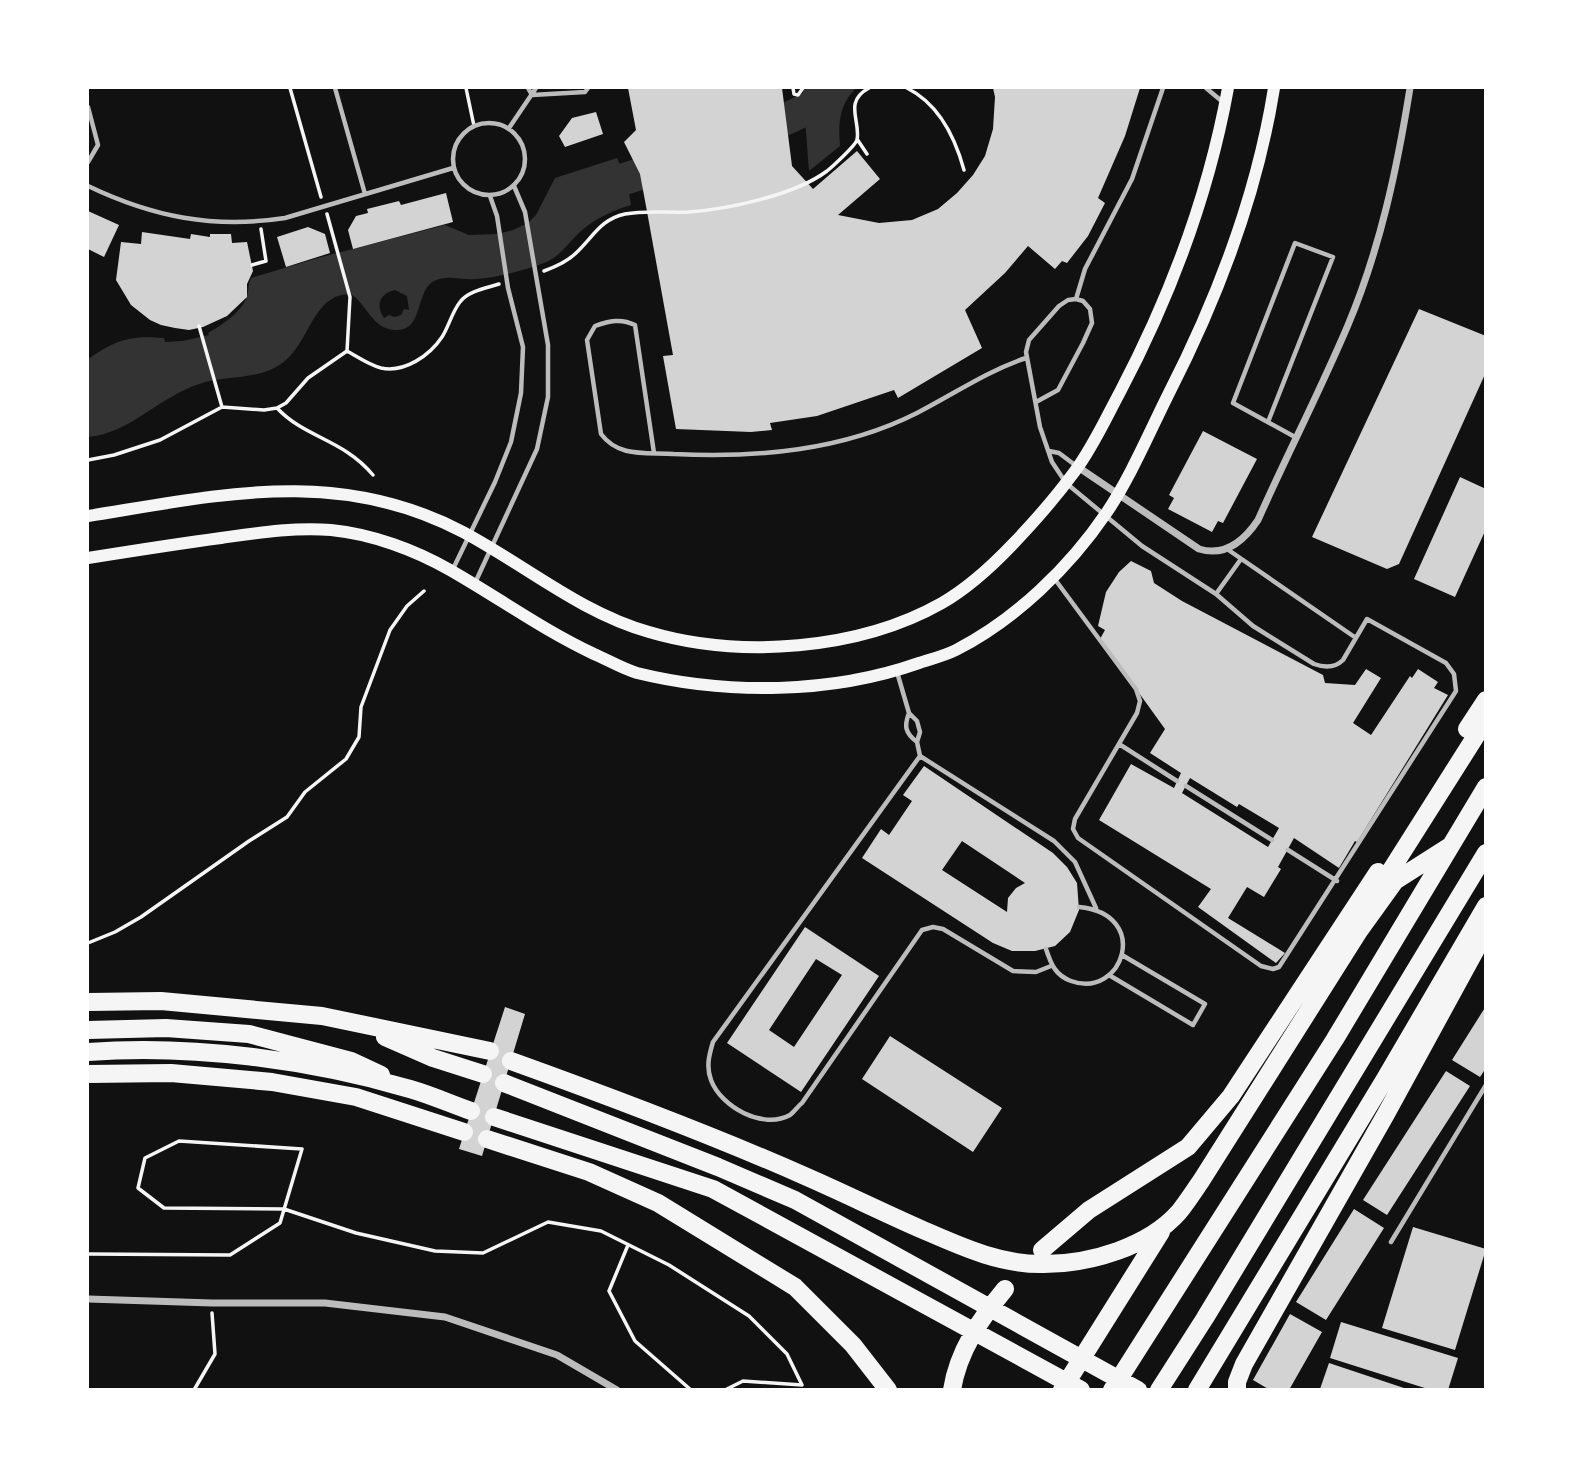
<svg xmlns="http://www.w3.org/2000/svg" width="1573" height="1477" viewBox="0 0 1573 1477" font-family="Karla,sans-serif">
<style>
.water{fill:#333;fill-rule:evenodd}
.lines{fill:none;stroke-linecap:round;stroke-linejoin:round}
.river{stroke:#333;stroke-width:32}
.building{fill:#d3d3d3;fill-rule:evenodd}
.path{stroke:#f5f5f5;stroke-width:3.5}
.service{stroke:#bcbcbc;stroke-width:4.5}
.minor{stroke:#bcbcbc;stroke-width:7}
.secondary{stroke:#f5f5f5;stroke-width:12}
.motorway{stroke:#f5f5f5;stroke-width:18}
</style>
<rect width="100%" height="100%" fill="#111"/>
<path class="water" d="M805 88H856C839 105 838 123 840 146L809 171 803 92Z
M617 158 620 165 624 164 631 205C612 211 595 218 580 232 568 243 560 257 544 263 522 271 500 277 476 279 462 281 448 274 434 281 414 292 425 332 394 330 372 328 367 305 351 294 314 293 310 340 286 360 260 382 228 374 199 384 157 398 131 433 88 437V359C116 340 129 335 164 338L165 342 183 341 209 335 208 333C222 325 243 311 247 296 249 289 248 285 251 278L318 258 445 225 469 235 498 234 513 230 528 223 536 215 555 178ZM395 290 407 296 409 310 404 309 401 315 395 317 389 315 384 318C375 305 380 293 395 290Z"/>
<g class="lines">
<path class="river" d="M786 119 822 102 831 88
M587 191 640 174"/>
</g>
<path class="building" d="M628 88H782L792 166 813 189 857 151 880 179 838 215 879 223 912 220 938 209 957 193 973 175 985 156 993 129 995 97 993 88H1140L1125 136 1098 198 1105 203 1088 236 1067 263 1062 261 1055 269 1028 246 1005 273 965 310 982 348 898 398 894 390 817 416 770 423 772 430 751 432 676 429 663 356 673 355 646 206 640 174 624 142 636 130Z
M596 112 603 134 565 147 559 136 572 118Z
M446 193 453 222 353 249 348 230 356 216 368 213 367 209 399 201 401 205Z
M88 211 119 225 104 257 88 249Z
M308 227 325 234 330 253 286 267 277 237Z
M142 232 190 239 191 234 210 237V234H231L232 243 247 242 253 271 247 284V297L227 316 203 327 189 330 175 328 161 325 150 320 131 305 116 280 121 242 141 244Z
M1419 309 1486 336V372L1399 564 1387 569 1312 537Z
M1203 431 1257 459 1223 523 1218 521 1212 532 1168 509 1174 498 1169 495Z
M1460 477 1486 489V529L1455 597 1414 579Z
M1131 561 1151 571 1154 583 1182 601 1323 675 1325 683 1355 685 1366 669 1381 678 1353 723 1371 735 1410 676 1412 678 1418 669 1438 682 1434 688 1448 695 1357 842 1355 841 1339 868 1294 838 1278 867 1281 869 1264 897 1247 887 1228 918 1285 953 1276 963 1198 907 1211 889 1099 820 1131 764 1174 788 1181 773 1150 753 1165 729 1100 639 1105 630 1098 626 1106 592 1119 572ZM1190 778 1237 807 1239 804 1279 828 1268 847 1182 793Z
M924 766 1053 853 1067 867 1077 883 1079 910 1070 932 1055 946 1035 951H1012L993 943 862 858 881 829 889 835 912 801 903 795ZM962 841 1025 883 1016 888 1008 898 1007 912 942 870Z
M805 927 879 976 801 1092 727 1043ZM816 959 842 975 794 1047 769 1030Z
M1486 1006V1068L1480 1077 1452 1060Z
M505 1007 525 1014 482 1156 459 1149Z
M890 1036 1002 1108 973 1152 862 1079Z
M1446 1071 1470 1086 1387 1215 1363 1200Z
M1354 1209 1384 1228 1326 1320 1296 1302Z
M1413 1227 1486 1249 1455 1350 1382 1328Z
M1290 1314 1322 1332 1289 1390H1270L1253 1380Z
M1341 1322 1458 1358 1448 1390H1431L1330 1358Z
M1329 1363 1407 1389V1390L1320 1389Z"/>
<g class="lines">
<path class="path" d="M290 88 321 197
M466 88 474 126
M793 88 794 94 798 95 803 88
M907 88C939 104 955 137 964 170
M857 139 867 154
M252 265 266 261 261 229
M544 271C555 267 568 261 576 253 593 237 601 219 625 214 646 210 669 213 689 212 729 209 795 195 827 171 832 167 855 146 857 140 861 121 843 102 869 88
M199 326 222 407
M347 351C358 357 369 365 381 368 405 373 430 355 442 337 449 326 452 312 460 302 468 291 487 288 499 284
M277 408C305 438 343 439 373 475
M88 460 114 455 160 440 222 407 264 410 277 408 286 403 308 378 347 351 350 297 327 214
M88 943 115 932 141 917 249 841 287 817 305 792 346 759 359 737 361 707 390 630 407 606 424 591
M628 1245 609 1291 635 1341 691 1390
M88 1254 230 1255 280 1223 302 1149 179 1141 145 1158 138 1188 164 1208 284 1209 356 1233 435 1251 483 1253 548 1222 601 1231 669 1265 749 1316 787 1354 802 1385
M194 1390 215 1354 212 1313
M725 1390 743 1381 802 1385"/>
<path class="service" d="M335 88 365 194
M528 88 532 95 585 92 588 88
M1206 88 1224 103
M88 107 98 145 88 162
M453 159a36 36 0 1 1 72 0a36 36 0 1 1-72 0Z
M509 128 536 88
M88 186C153 217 213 229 285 218L453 168
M1076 299 1085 269 1132 179 1163 88
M1036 402 1058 390 1083 343 1092 323 1090 309 1083 301 1076 299 1068 300 1059 306 1029 340 1026 352 1040 427 1052 462 1066 483 1142 546 1216 594 1253 626 1314 664C1325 668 1335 668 1343 660L1367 619 1446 663 1454 674 1456 691 1279 967 1273 969 1261 966 1078 838 1073 829 1075 819 1137 713 1140 701 1136 689 1054 578
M1268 422 1333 257 1295 243 1233 403 1295 437
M1049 451 1059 453 1075 465
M654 453 635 325C621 318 609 321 595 326L587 340 601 434C619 458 646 452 674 454 756 458 842 451 917 413 954 394 987 371 1026 358
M1227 549 1356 638
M453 569 495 482 511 442 521 393 523 347 508 288 497 216 490 196
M475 583 537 449 548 397V345L525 212 514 186
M1216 594 1241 559
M897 672 909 713 917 721 920 732 917 742 920 756 1054 841 1075 862 1096 908
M909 713C904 726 905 733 917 742
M1119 744 1177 781
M920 756 713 1042C709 1055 706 1067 711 1080 721 1107 763 1130 790 1115 794 1112 798 1106 802 1103L922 930 933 927 943 929 1013 971 1036 972 1051 966
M1186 786 1272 840
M1288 850 1337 881
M1046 949C1051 964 1055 975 1071 981 1123 1000 1152 914 1079 907
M1109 975 1193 1025 1205 1004 1122 955
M1391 1242 1486 1085"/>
<path class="minor" d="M1078 467 1199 549C1225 557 1244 541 1258 520 1287 455 1320 391 1348 325 1380 249 1397 169 1410 88
M88 1299 212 1303H325L445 1317 557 1355 617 1390"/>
<path class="secondary" d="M88 516C220 495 338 466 463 532 525 565 581 613 649 632 740 659 859 650 942 603 968 588 991 567 1012 545 1034 522 1056 497 1075 471 1093 447 1106 418 1120 392 1170 297 1209 193 1228 88
M88 558C132 551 176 544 221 538 257 533 294 527 331 530 372 534 415 550 450 570 499 598 543 630 594 654 608 660 623 669 637 673 727 695 831 694 919 663 931 659 944 656 956 650 1016 619 1069 568 1107 512 1131 476 1149 433 1169 393 1218 297 1257 195 1274 88"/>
<path class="motorway" d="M1467 729 1486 700
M1379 889 1486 720
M88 1002 161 1001 322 1016 490 1051
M88 1030 166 1028 249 1034 351 1061 381 1075
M385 1037 433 1058 483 1074
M88 1052C192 1044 310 1060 410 1089 431 1095 451 1104 471 1111
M511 1061C611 1097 710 1134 807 1177 846 1194 884 1213 923 1230 962 1247 1001 1265 1044 1264 1090 1264 1148 1247 1179 1212 1187 1202 1194 1191 1201 1181L1359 931 1395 881 1450 846
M88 1074 171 1073 272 1082 356 1097 464 1132
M504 1083 718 1167 795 1200 1138 1390
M494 1117 713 1189 1081 1390
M487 1139 589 1172 658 1203 795 1287 853 1345 888 1390
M1042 1250 1089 1210 1188 1147 1231 1096 1378 872
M952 1390C958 1351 981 1318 1005 1289
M1062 1390 1161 1232
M1112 1390 1335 1039 1486 787
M1159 1390 1205 1318 1486 853
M1197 1390 1385 1079 1486 906
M1237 1390V1382L1244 1364 1386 1114 1486 931"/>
</g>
<rect width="1573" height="1477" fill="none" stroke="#ffffff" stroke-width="178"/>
</svg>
